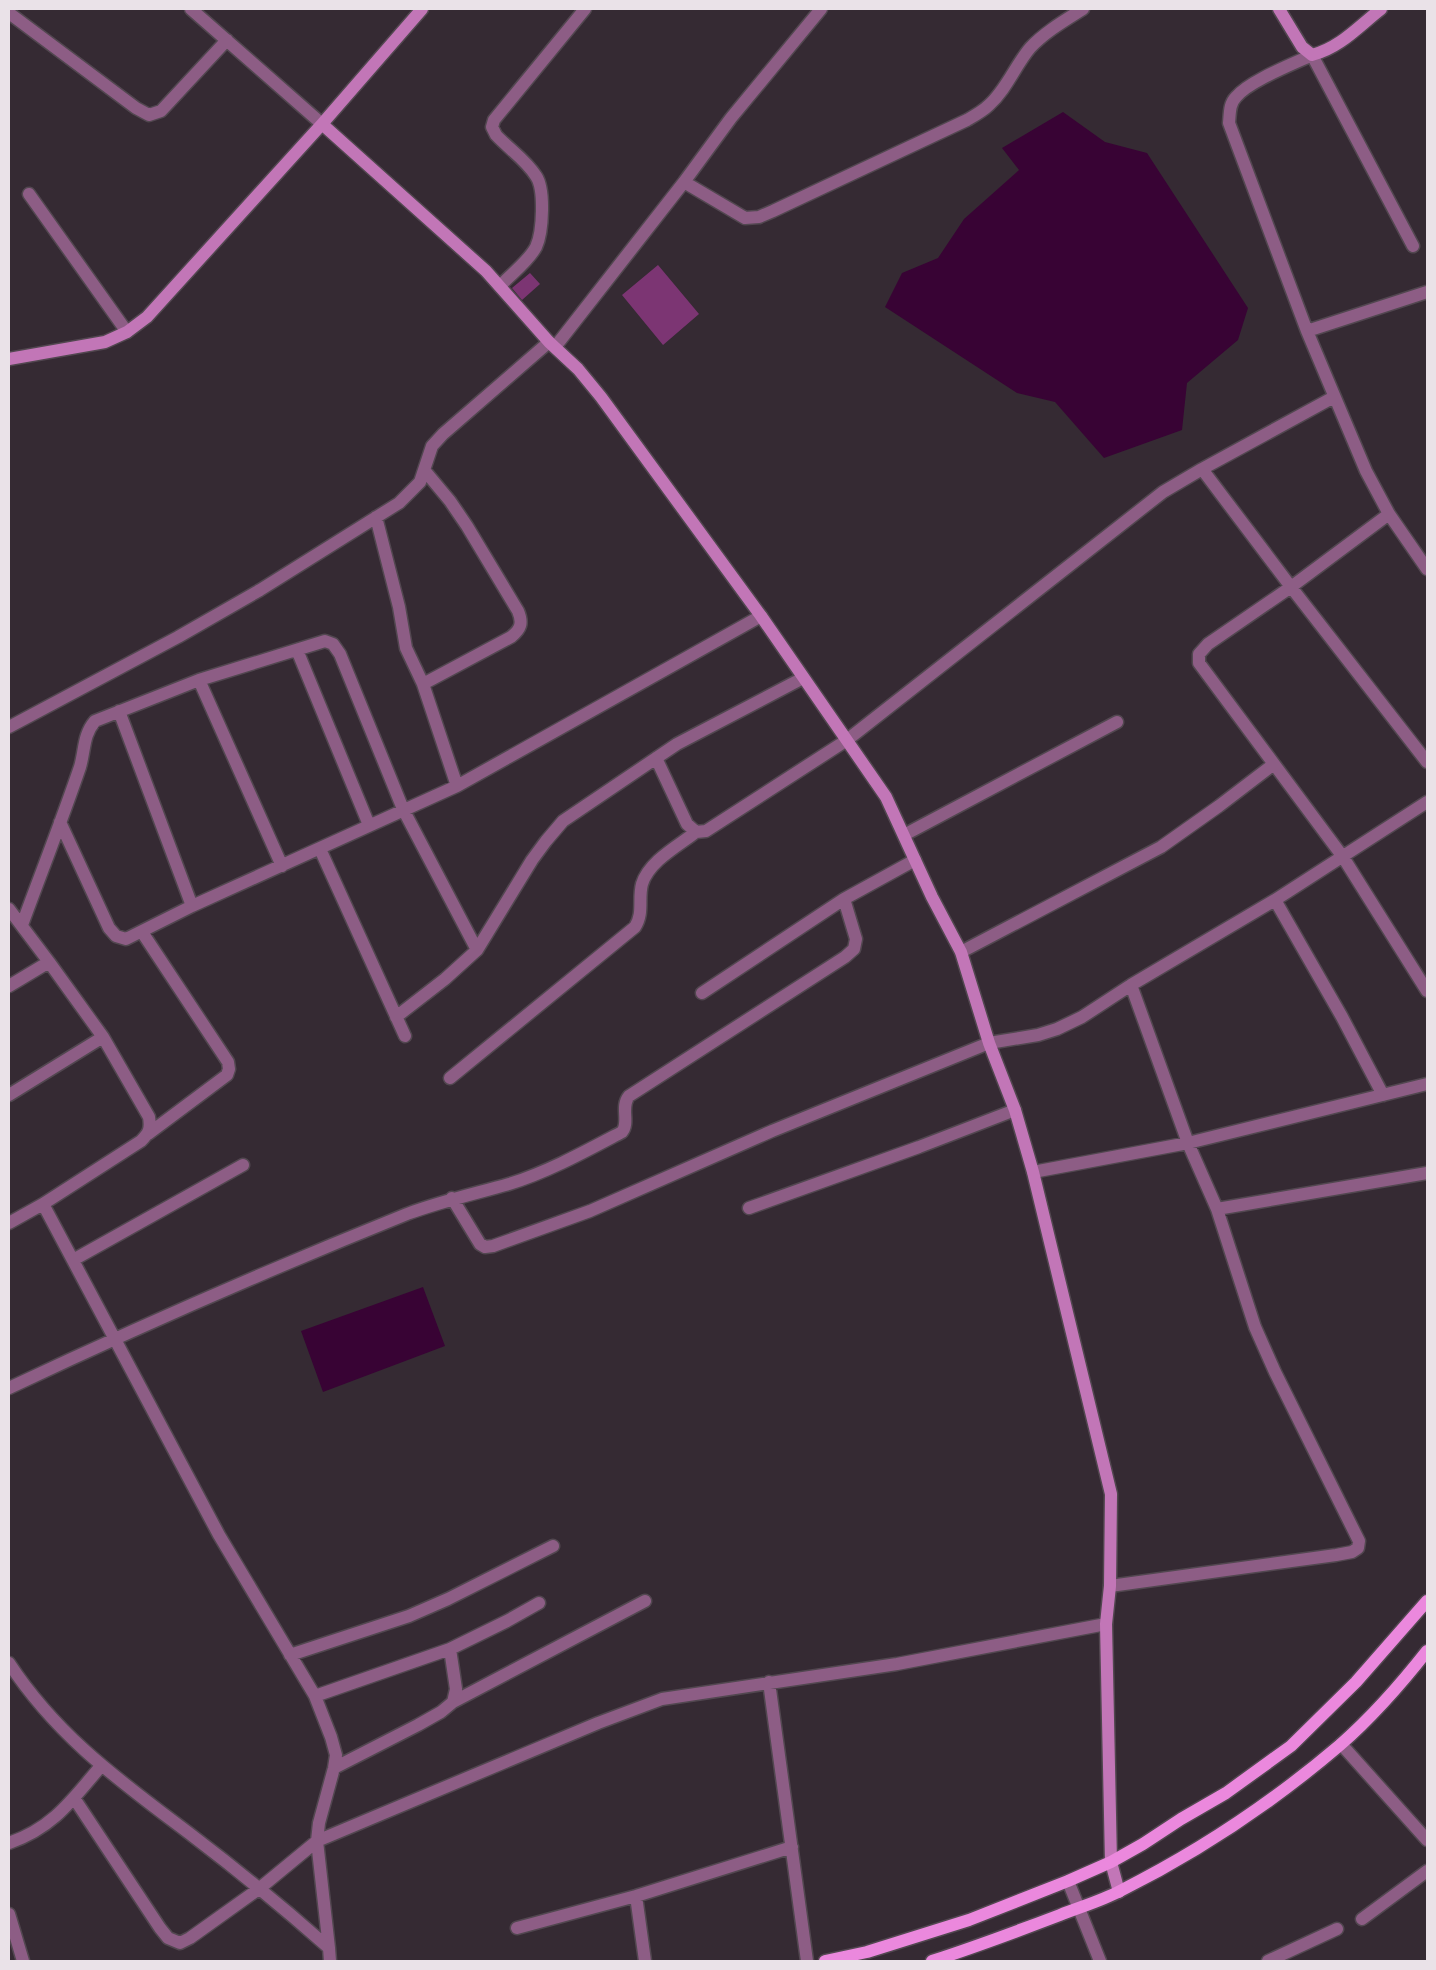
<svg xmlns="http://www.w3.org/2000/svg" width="1436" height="1970" viewBox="0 0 1436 1970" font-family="Montserrat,sans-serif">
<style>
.water{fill:#380334}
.building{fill:#7c3573}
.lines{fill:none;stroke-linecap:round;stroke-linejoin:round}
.street-casing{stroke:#524750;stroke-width:15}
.secondary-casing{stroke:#524750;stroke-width:15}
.primary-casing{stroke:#524750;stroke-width:15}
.street{stroke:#8d5d85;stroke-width:12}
.secondary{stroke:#c276b7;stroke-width:12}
.primary{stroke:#eb88dd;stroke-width:12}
</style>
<rect width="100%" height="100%" fill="#352a33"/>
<path class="water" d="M1063 112 1105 142 1147 153 1248 308 1238 340 1187 383 1182 430 1104 458 1055 402 1017 393 885 307 902 273 938 258 964 219 1019 170 1002 148Z
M423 1287 445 1346 323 1392 301 1331Z"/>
<path class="building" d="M658 265 699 314 663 345 622 295Z
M530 273 540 284 522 300 512 288Z"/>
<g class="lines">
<g class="street-casing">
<path id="street" d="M191 9 322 124
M9 13 136 108 149 115 161 111 227 40
M684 182 745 218 759 217 773 211 967 120C974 116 983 111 989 105 1006 90 1015 66 1030 48 1045 32 1064 21 1083 9
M29 194 127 332
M1413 246 1312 55C1293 64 1249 81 1236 97 1229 104 1230 114 1229 123L1307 331 1427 292
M500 286C511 274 528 262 536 247 543 232 545 189 536 176 526 160 509 149 496 135L492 127 494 120 585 9
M1307 331 1366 471 1389 514 1427 569
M555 347 684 182 731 118 821 9
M1202 469 1291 587 1427 762
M1389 514 1291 587 1208 644 1199 654V663L1343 857 1427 991
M297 650 369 825
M199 680 282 866
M423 684 511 637C521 629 523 623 518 611L467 526 450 501 425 471
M119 711 192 906
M9 727 178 637 260 590 399 503 420 482 432 446 443 434 549 342
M656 758 687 824 696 832 706 831 847 740 1163 492 1202 469 1334 397
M457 786 761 616
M60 822 109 928 116 936 126 939 192 906 457 786 423 684 406 648 399 607 376 517
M904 835 1117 722
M320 849 405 1036
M1275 900 1342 1017 1383 1095
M9 909 49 962 103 1037 149 1117C151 1129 149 1133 141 1141L43 1204 9 1223
M22 925C41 873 62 820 80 767 85 750 83 735 95 721L199 680 325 641 333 644 340 654 403 809 477 950
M142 932 228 1062 229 1069 227 1075 148 1134
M961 952 1161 847 1219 806 1274 764
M9 986 49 962
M702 993 844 899
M396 1017 445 979 477 950 532 860 546 841 563 821 677 744 803 678
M450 1078 635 927C644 913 638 899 642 884 649 861 678 846 696 832
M9 1095 103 1037
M1033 1172 1188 1143 1427 1084
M452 1198 480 1244 485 1247 493 1246 590 1211 772 1131 989 1043 1038 1035 1057 1029 1082 1017 1131 985 1275 900 1427 802
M43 1204 219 1535 315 1696 331 1737 336 1755 334 1768 319 1823 317 1841 329 1948
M749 1208 919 1147 1015 1110
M1217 1209 1427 1173
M73 1260 243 1165
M9 1388C140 1326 273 1268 407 1214 442 1201 474 1194 509 1184 548 1172 586 1151 622 1132 630 1122 620 1107 629 1096L845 957 854 949 856 939 844 899 915 860
M1110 1586 1336 1555 1352 1552 1358 1548 1359 1541 1275 1372 1255 1327 1217 1209 1188 1143 1131 985
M290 1655 409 1616 448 1599 553 1546
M9 1663C59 1739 123 1783 194 1837 240 1872 285 1909 329 1948L330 1961
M769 1682 807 1961
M315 1696 450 1649 507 1621 539 1603
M453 1702 645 1601
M1341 1744 1427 1840
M334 1768 418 1725 441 1712 453 1702 456 1689 450 1649
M74 1798 160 1928 168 1938 180 1943 190 1938 260 1888 317 1841 598 1723 662 1699 897 1664 1106 1624
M9 1843C53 1828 72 1800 101 1766
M1068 1881 1100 1961
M636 1896 645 1961
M9 1914 23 1961
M1362 1919 1427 1871
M517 1928 636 1896 792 1847
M1268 1961 1337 1929"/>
</g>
<g class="secondary-casing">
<path id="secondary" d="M1279 9 1302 47 1312 55C1340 48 1359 26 1381 9
M322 124 486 271 549 342 578 369 601 397 761 616 886 797 932 897 961 952 989 1043 1015 1110 1033 1172 1111 1494 1110 1586 1106 1624 1111 1862 1119 1892
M9 359 105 342 127 332 147 317 322 124 422 9"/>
</g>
<g class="primary-casing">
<path id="primary" d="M825 1961 867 1952 969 1920 1068 1881 1111 1862 1143 1844 1181 1819 1226 1793 1291 1746 1356 1682 1427 1601
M932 1961C975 1947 1018 1931 1060 1915 1080 1907 1101 1901 1120 1891 1198 1852 1273 1802 1340 1745 1372 1717 1401 1684 1427 1651"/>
</g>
<use href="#street" class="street"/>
<use href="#secondary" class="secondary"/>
<use href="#primary" class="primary"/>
</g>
<rect width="1436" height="1970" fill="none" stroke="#eae2e8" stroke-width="20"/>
</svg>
